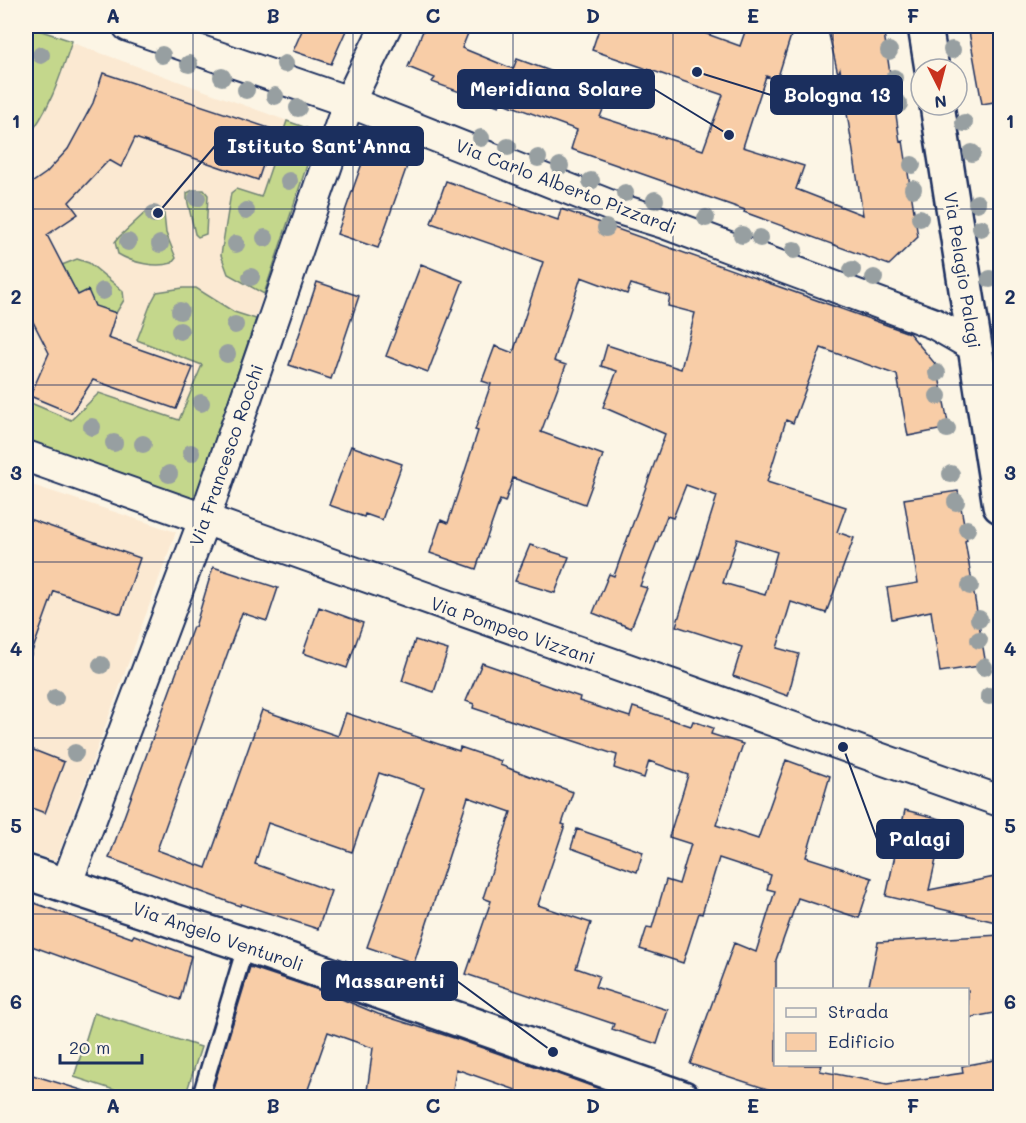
<svg xmlns="http://www.w3.org/2000/svg" width="1026" height="1123" viewBox="0 0 1026 1123" font-family="Mali,sans-serif">
<style>
.built{fill:#fbe9d2}
.grass{fill:#c4d78c;stroke:#708375;stroke-width:1.5}
.building{fill:#f8cda7;stroke:#1b2f5e;stroke-width:1.5;fill-rule:evenodd}
.lines{fill:none;stroke-linecap:round;stroke-linejoin:round}
.lane-casing{stroke:#1b2f5e;stroke-width:20}
.street-casing{stroke:#1b2f5e;stroke-width:34}
.secondary-casing{stroke:#1b2f5e;stroke-width:38}
.lane{stroke:#fcf5e5;stroke-width:15}
.street{stroke:#fcf5e5;stroke-width:30}
.secondary{stroke:#fcf5e5;stroke-width:33}
.tree{fill:#979fa1}
.grid{fill:none;stroke:#1b2f5e;stroke-width:1.5;stroke-opacity:0.55}
.labels{text-anchor:middle;dominant-baseline:central;stroke-width:6;stroke-linejoin:round;paint-order:stroke}
.street-label{font-size:18px;fill:#1b2f5e;stroke:#fcf5e5}
.leader{fill:none;stroke:#1b2f5e;stroke-width:2}
.callout-dot{fill:#1b2f5e;stroke:#fcf5e5;stroke-width:2}
.callout{fill:#1b2f5e;stroke:#1b2f5e;stroke-width:2}
.callout-label{font-size:20px;text-anchor:middle;font-weight:bold;fill:#fff}
.neatline{fill:none;stroke:#1b2f5e;stroke-width:2}
.grid-label{font-size:20px;text-anchor:middle;font-weight:bold;fill:#1b2f5e}
</style>
<rect width="100%" height="100%" fill="#fcf5e5"/>
<filter id="ink" filterUnits="userSpaceOnUse"><feTurbulence type="fractalNoise" baseFrequency=".0167" numOctaves="2"/><feDisplacementMap in="SourceGraphic" scale="12" xChannelSelector="R" yChannelSelector="G"/><feConvolveMatrix kernelMatrix="1 2 1 2 8 2 1 2 1" color-interpolation-filters="sRGB"/></filter>
<g filter="url(#ink)">
<path class="built" d="M26 26 318 132 193 504 26 445Z
M26 483 176 532 56 861 26 851Z"/>
<path class="grass" d="M26 26 72 41C60 77 50 110 26 139Z
M287 121 318 132 264 294 228 274 221 255 231 193 236 189 261 197Z
M193 190H204L208 195 206 234 198 237 195 234 187 199V193Z
M158 208 164 214 166 233 176 258 172 263C156 268 133 263 118 254L115 242 119 237 148 210Z
M77 259 89 263 123 291 124 300 116 313 106 310 102 324 78 295 62 265Z
M183 288H196L234 312 256 319 193 504 26 445V401L71 420 99 393 179 420 202 365 137 340 151 303 157 292Z
M94 1013 201 1047 185 1097H136L74 1077Z"/>
<path class="building" d="M304 26H348L331 64 293 51Z
M425 26H471L462 48 513 69 517 59 556 73 550 88 604 107 600 117 703 150 723 95 592 50 600 26H685L740 46 747 26H794L777 80 766 76 743 147 804 166 796 189 863 215 840 69 838 74 827 26H883L900 142 903 141 918 237 889 265 744 212 745 210 571 149 577 130 501 102 499 106 432 82 435 78 408 67Z
M968 26H1000V101L982 104Z
M103 73 275 130 258 180 135 138 121 167 109 160 69 202 78 214 47 235 78 295 88 290 95 306 116 313 108 338 193 368 176 409 93 380 71 413 30 396 49 353 26 308V187L46 173 68 149 93 103Z
M366 152 407 166 378 248 337 234Z
M446 181 558 220 561 209 909 333 937 366 949 428 908 436 897 375 821 348 793 423 786 420 767 482 846 507 837 532 854 538 826 613 791 602 777 648 799 654 788 696 733 676 742 647 676 626 717 496 686 485 673 518 667 516 640 586 647 588 631 628 593 613 609 574 614 576 665 434 603 407 617 371 601 366 607 345 681 369 695 313 668 306 670 296 631 284 627 294 581 277 554 361 566 365 541 432 603 455 585 504 513 478 505 502 500 500 476 569 430 553 441 520 448 523 478 431 475 430 491 384 482 381 495 346 513 353 543 262 431 223ZM737 539 777 552 765 595 723 583Z
M421 264 463 281 428 372 386 356Z
M317 282 359 296 331 379 289 365Z
M351 446 402 464 382 520 365 514 364 517 329 505Z
M958 491 967 540 965 541 986 665 940 672 931 611 892 619 887 588 918 583 904 499Z
M26 518 140 558 121 614 54 591 28 663H26Z
M530 545 569 557 555 593 515 581Z
M213 567 278 588 267 621 242 613 157 850 206 868 262 710 338 736 346 713 459 751 460 747 501 761 500 765 573 792 562 824 565 825 538 905 591 923 576 968 599 976 595 987 668 1010 657 1044 612 1029 614 1024 466 974 491 901 483 898 511 812 468 797 414 963 367 947 424 788 379 773 352 852 268 823 255 864 331 891 318 929 241 904 240 906 109 858 193 627H195Z
M319 607 363 623 347 668 303 653Z
M415 640 448 650 434 692 402 681Z
M482 663 580 697 579 701 630 717 633 707 691 726 693 721 713 728 711 734 743 744 716 825 758 839 786 760 830 776 806 857 872 878 859 918 798 898 776 960V1065H822L820 1071 887 1084 963 1073 962 1066 1000 1059V1098H795L690 1064 734 943 756 952 775 891 767 889 771 875 719 858 702 914 699 913 683 963 640 949 647 927 652 928 666 880 679 884 691 844 669 837 688 775 649 761 644 778 614 768 617 755 473 708 474 704 466 701Z
M26 747 64 762 45 813 26 806Z
M905 810 945 820 929 890 1000 876V923L886 896Z
M577 829 643 852 637 872 571 848Z
M26 900 132 938 134 935 191 956 180 1000 26 944Z
M1000 935V1012L968 1018V990H868L878 942Z
M250 967 322 991 378 1014 457 1039 572 1079 613 1094V1098H514L516 1090 456 1069 452 1098H366L373 1048 328 1032 305 1098H210Z
M26 1073 88 1092V1098H26Z"/>
<g class="lines">
<g class="lane-casing">
<path id="lane" d="M200 1098 246 945"/>
</g>
<g class="street-casing">
<path id="street" d="M128 26 349 102 619 209 664 223 935 324 975 347
M26 456 1000 801
M66 885 204 520 341 124 349 102 386 26"/>
</g>
<g class="secondary-casing">
<path id="secondary" d="M925 26 932 69
M937 105 1000 506
M26 872 246 945 683 1098"/>
</g>
<use href="#lane" class="lane"/>
<use href="#street" class="street"/>
<use href="#secondary" class="secondary"/>
</g>
<g class="tree">
<circle cx="952" cy="50" r="9"/>
<circle cx="889" cy="51" r="9"/>
<circle cx="41" cy="55" r="9"/>
<circle cx="162" cy="55" r="9"/>
<circle cx="189" cy="64" r="9"/>
<circle cx="285" cy="64" r="9"/>
<circle cx="222" cy="77" r="9"/>
<circle cx="894" cy="78" r="9"/>
<circle cx="246" cy="90" r="9"/>
<circle cx="275" cy="96" r="9"/>
<circle cx="899" cy="104" r="9"/>
<circle cx="298" cy="108" r="9"/>
<circle cx="964" cy="123" r="9"/>
<circle cx="481" cy="138" r="9"/>
<circle cx="508" cy="147" r="9"/>
<circle cx="972" cy="153" r="9"/>
<circle cx="538" cy="158" r="9"/>
<circle cx="912" cy="165" r="9"/>
<circle cx="560" cy="166" r="9"/>
<circle cx="289" cy="181" r="9"/>
<circle cx="591" cy="181" r="9"/>
<circle cx="913" cy="189" r="9"/>
<circle cx="625" cy="193" r="9"/>
<circle cx="197" cy="198" r="9"/>
<circle cx="655" cy="200" r="9"/>
<circle cx="977" cy="203" r="9"/>
<circle cx="246" cy="211" r="9"/>
<circle cx="154" cy="214" r="9"/>
<circle cx="706" cy="218" r="9"/>
<circle cx="920" cy="218" r="9"/>
<circle cx="606" cy="228" r="9"/>
<circle cx="981" cy="228" r="9"/>
<circle cx="742" cy="235" r="9"/>
<circle cx="265" cy="238" r="9"/>
<circle cx="760" cy="238" r="9"/>
<circle cx="128" cy="242" r="9"/>
<circle cx="160" cy="244" r="9"/>
<circle cx="236" cy="244" r="9"/>
<circle cx="794" cy="250" r="9"/>
<circle cx="852" cy="270" r="9"/>
<circle cx="251" cy="277" r="9"/>
<circle cx="874" cy="278" r="9"/>
<circle cx="990" cy="279" r="9"/>
<circle cx="103" cy="291" r="9"/>
<circle cx="180" cy="311" r="9"/>
<circle cx="235" cy="325" r="9"/>
<circle cx="180" cy="331" r="9"/>
<circle cx="227" cy="354" r="9"/>
<circle cx="937" cy="373" r="9"/>
<circle cx="938" cy="396" r="9"/>
<circle cx="201" cy="403" r="9"/>
<circle cx="92" cy="427" r="9"/>
<circle cx="947" cy="429" r="9"/>
<circle cx="114" cy="443" r="9"/>
<circle cx="143" cy="444" r="9"/>
<circle cx="191" cy="453" r="9"/>
<circle cx="169" cy="474" r="9"/>
<circle cx="951" cy="474" r="9"/>
<circle cx="956" cy="502" r="9"/>
<circle cx="967" cy="529" r="9"/>
<circle cx="970" cy="586" r="9"/>
<circle cx="979" cy="619" r="9"/>
<circle cx="979" cy="640" r="9"/>
<circle cx="101" cy="665" r="9"/>
<circle cx="984" cy="667" r="9"/>
<circle cx="989" cy="696" r="9"/>
<circle cx="55" cy="698" r="9"/>
<circle cx="75" cy="753" r="9"/>
</g>
</g>
<path class="grid" d="M193 26V1098M353 26V1098M513 26V1098M673 26V1098M833 26V990M26 209H1000M26 385H1000M26 562H1000M26 738H1000M26 914H1000M833 1064V1098"/>
<g class="labels">
<g class="street-label">
<text transform="translate(566 186) rotate(21)">Via Carlo Alberto Pizzardi</text>
<text transform="translate(963 270) rotate(81)">Via Pelagio Palagi</text>
<text transform="translate(226 455) rotate(-71)">Via Francesco Rocchi</text>
<text transform="translate(513 630) rotate(19)">Via Pompeo Vizzani</text>
<text transform="translate(218 936) rotate(19)">Via Angelo Venturoli</text>
</g>
</g>
<path class="leader" d="M729 135L654 89M697 72L771 95M158 213L215 146M843 747L877 839M553 1052L457 981"/>
<g class="callout-dot">
<circle cx="729" cy="135" r="6"/>
<circle cx="697" cy="72" r="6"/>
<circle cx="158" cy="213" r="6"/>
<circle cx="843" cy="747" r="6"/>
<circle cx="553" cy="1052" r="6"/>
</g>
<g class="callout">
<rect x="458" y="70" width="196" height="38" rx="6"/>
<rect x="771" y="76" width="131" height="38" rx="6"/>
<rect x="215" y="127" width="208" height="38" rx="6"/>
<rect x="877" y="820" width="86" height="38" rx="6"/>
<rect x="322" y="962" width="135" height="38" rx="6"/>
</g>
<g class="callout-label">
<text x="556" y="96">Meridiana Solare</text>
<text x="837" y="102">Bologna 13</text>
<text x="319" y="153">Istituto Sant'Anna</text>
<text x="920" y="846">Palagi</text>
<text x="390" y="988">Massarenti</text>
</g>
<rect width="1026" height="1123" fill="none" stroke="#fcf5e5" stroke-width="66"/>
<rect x="774" y="988" width="195" height="78" fill="#fcf5e5" stroke="#a2a6af" stroke-width="1.5"/>
<rect x="786" y="1008" width="30" height="9" fill="#fcf5e5" stroke="#a2a6af" stroke-width="1.5"/>
<text x="828" y="1018" font-size="18" fill="#1b2f5e">Strada</text>
<rect x="786" y="1033" width="30" height="18" fill="#f8cda7" stroke="#a2a6af" stroke-width="1.5"/>
<text x="828" y="1048" font-size="18" fill="#1b2f5e">Edificio</text>
<g transform="translate(939 87) rotate(174)"><circle r="28" fill="#fcf5e5" stroke="#a2a6af" stroke-width="1.5"/>
<path d="M0-4.5L10 22L0 15L-10 22Z" fill="#c8321e"/>
<text y="-9" font-size="16" font-weight="bold" text-anchor="middle" fill="#1b2f5e">N</text>
</g>
<path d="M60 1054v9h82v-9" fill="none" stroke="#1b2f5e" stroke-width="3"/>
<text x="69" y="1054" font-size="18" fill="#1b2f5e" stroke="#fcf5e5" stroke-width="4.5" paint-order="stroke">20 m</text>
<rect x="33" y="33" width="960" height="1057" class="neatline"/>
<g class="grid-label">
<text x="113" y="23">A</text>
<text x="273" y="23">B</text>
<text x="433" y="23">C</text>
<text x="593" y="23">D</text>
<text x="753" y="23">E</text>
<text x="913" y="23">F</text>
<text x="16" y="128">1</text>
<text x="1010" y="128">1</text>
<text x="16" y="304">2</text>
<text x="1010" y="304">2</text>
<text x="16" y="480">3</text>
<text x="1010" y="480">3</text>
<text x="16" y="656">4</text>
<text x="1010" y="656">4</text>
<text x="16" y="833">5</text>
<text x="1010" y="833">5</text>
<text x="16" y="1009">6</text>
<text x="1010" y="1009">6</text>
<text x="113" y="1113">A</text>
<text x="273" y="1113">B</text>
<text x="433" y="1113">C</text>
<text x="593" y="1113">D</text>
<text x="753" y="1113">E</text>
<text x="913" y="1113">F</text>
</g>
</svg>
